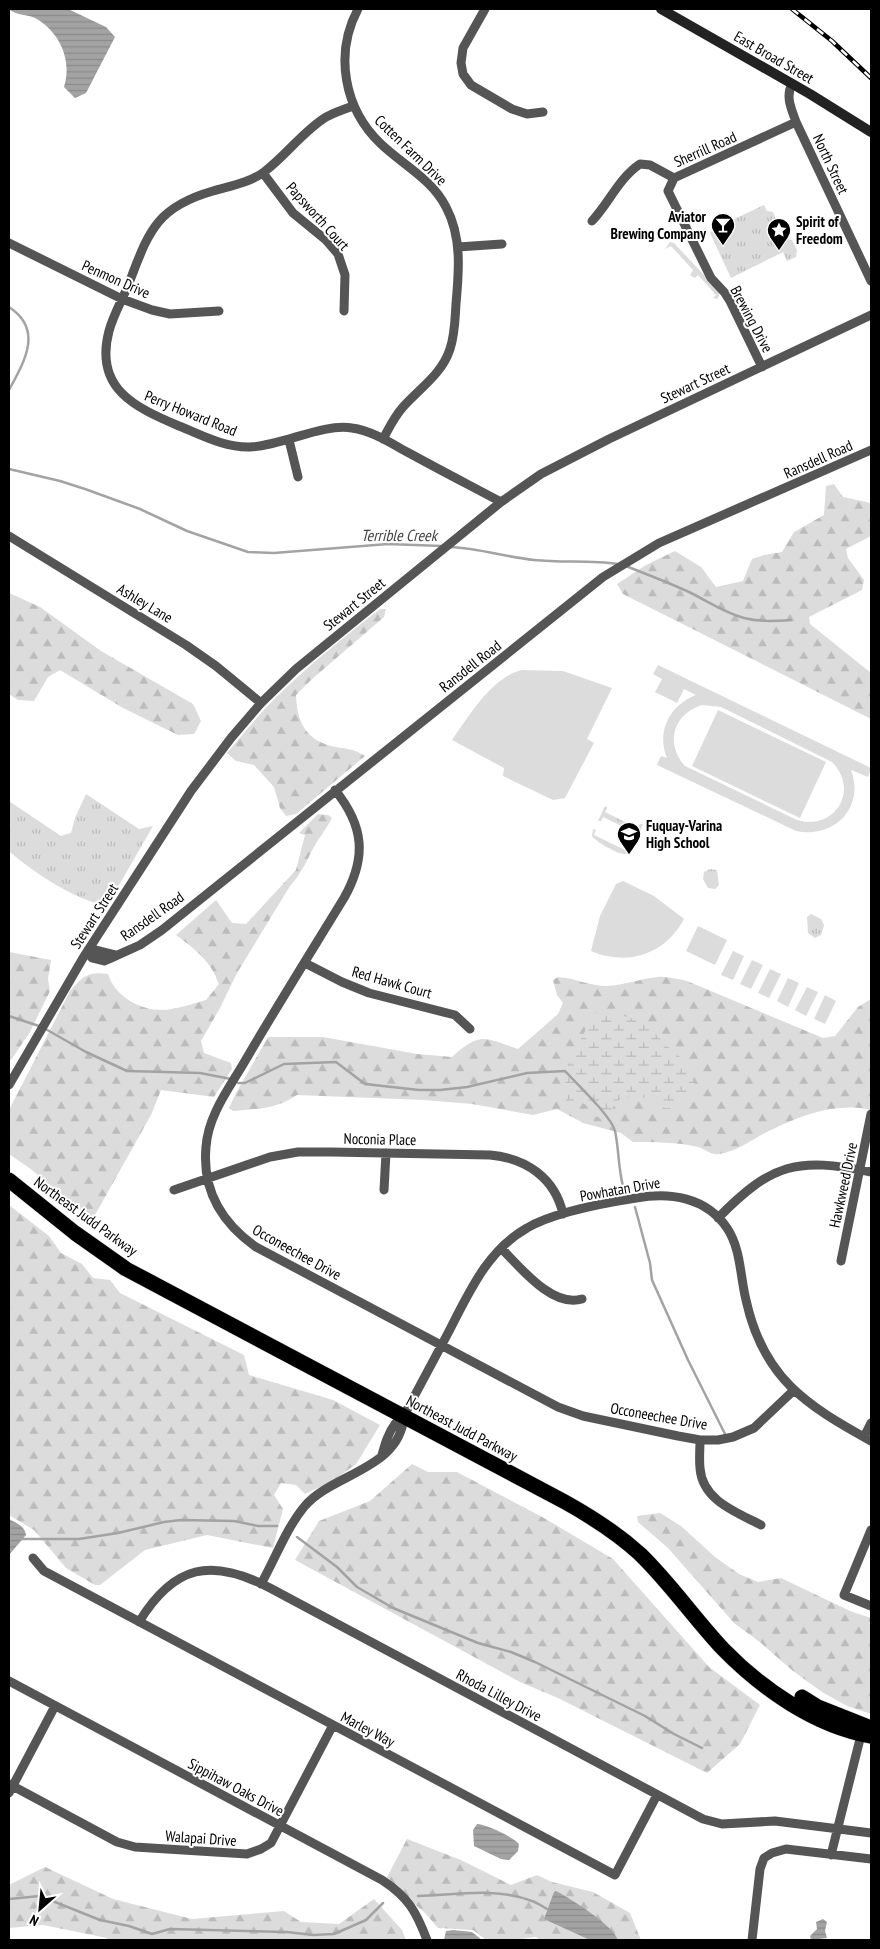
<svg xmlns="http://www.w3.org/2000/svg" width="880" height="1949" viewBox="0 0 880 1949" font-family="'PT Sans Narrow',sans-serif">
<style>
.grass{fill:url(#grass-tufts)}
.forest{fill:url(#forest-firs)}
.wetland{fill:url(#wetland-marsh)}
.garden{fill:#dcdcdc;fill-rule:evenodd}
.water{fill:url(#water-rules)}
.lines{fill:none;stroke-linecap:round;stroke-linejoin:round}
.stream{stroke:#a3a3a3;stroke-width:2.5}
.highway-casing{stroke:#dbdbdb;stroke-width:16}
.street{stroke:#555;stroke-width:9}
.secondary{stroke:#222;stroke-width:10}
.highway{stroke:#000;stroke-width:15}
.rail-casing{stroke:#000;stroke-width:4.5}
.rail{stroke:#fff;stroke-width:2.5;stroke-dasharray:8;stroke-linecap:butt}
.labels{text-anchor:middle;dominant-baseline:central;stroke-width:4;stroke-linejoin:round;paint-order:stroke}
.street-label{font-size:15px;fill:#000;stroke:#fff}
.poi-label{font-size:15px;font-weight:bold;fill:#000;stroke:#fff;text-anchor:start}
.water-label{font-size:16px;font-style:italic;fill:#444;stroke:#fff}
</style>
<defs>
<pattern id="grass-tufts" width="24" height="20" patternUnits="userSpaceOnUse" patternTransform="scale(1.25)"><rect width="24" height="20" fill="#dcdcdc"/><path d="M3 7l-1-3M5 7V3M7 7l1-3M15 17l-1-3M17 17v-4M19 17l1-3" fill="none" stroke="#bbb"/></pattern>
<pattern id="forest-firs" width="22" height="20" patternUnits="userSpaceOnUse" patternTransform="scale(1.25)"><rect width="22" height="20" fill="#dcdcdc"/><path d="M5 1l3.5 6h-7zM16 11l3.5 6h-7z" fill="#bbb"/></pattern>
<pattern id="wetland-marsh" width="20" height="14" patternUnits="userSpaceOnUse" patternTransform="scale(1.25)"><rect width="20" height="14" fill="#dcdcdc"/><path d="M1 5h8M5 5V1M11 12h8M15 12V8" fill="none" stroke="#bbb"/></pattern>
<pattern id="water-rules" width="6" height="5" patternUnits="userSpaceOnUse" patternTransform="scale(1.25)"><rect width="6" height="5" fill="#a3a3a3"/><path d="M0 2.5h6" fill="none" stroke="#8b8b8b"/></pattern>
</defs>
<rect width="100%" height="100%" fill="#fff"/>
<path class="grass" d="M764 205 767 211 773 212 784 238 792 240 797 250 796 257 787 261 783 252 731 278 710 233 713 229Z
M670 242 674 243 719 291V296L717 299 713 298 716 295 698 275 695 278 690 275 693 270 671 246 665 249Z
M86 794 139 829 153 826 107 906C75 900 34 873 9 851V801L61 836 71 833 75 818Z
M605 806 607 808 605 812 637 828 640 824H643L637 839 634 837 636 833 603 817 601 821H598Z
M593 829 596 830 594 835 627 851 631 846V850C629 852 628 854 624 854 617 854 595 841 592 836Z
M710 869 717 870 719 885 715 889 708 888 703 879 704 872Z
M811 914 821 919 824 925 821 935 815 938 808 933 807 917Z"/>
<path class="forest" d="M834 484 843 497 871 503V536L846 549 848 558 864 580 862 590 809 617 810 624 871 673V719L623 594 617 584 646 565 675 551 701 567 716 587 743 581 752 559 764 555 782 552 794 532 824 515 826 486Z
M9 593 40 607 101 651 193 704 201 721 194 734 178 735 123 708 60 670 48 677 34 701 18 700 9 694Z
M380 609H386L384 617 311 680 296 695C297 721 305 739 331 746 345 749 353 748 365 756L296 814 286 816 280 808 274 787 254 765 236 761 227 753C239 739 250 725 262 712 297 674 339 641 380 609Z
M318 814 328 815 332 818C327 828 320 836 315 845 307 860 301 874 290 886L237 973 220 1008 201 1041 204 1053 231 1063 232 1069 214 1097 161 1090 151 1115 95 1215 88 1218 32 1170 9 1154V1110L70 991C83 976 88 971 108 974 112 986 118 993 130 1001 157 1017 178 1008 206 1000L219 984C210 960 196 950 176 935L216 900 232 923 246 924 296 870 305 835 299 833Z
M9 952 51 960 48 979 50 991 30 1032 11 1060 9 1059Z
M558 977C575 978 590 986 607 986 624 985 640 979 657 977 667 976 677 979 687 981L823 1038 835 1036 858 1007 871 999V1110C838 1102 801 1115 771 1130 753 1138 739 1151 719 1154 712 1156 705 1149 698 1147 676 1142 655 1142 633 1142L621 1133 583 1123 557 1109 533 1115 472 1104 424 1100 297 1095C276 1109 258 1109 233 1111L229 1108 236 1093 268 1037H323L417 1054 452 1057C481 1031 484 1038 518 1049L558 1014 563 1003 557 995 553 980Z
M9 1205 49 1236 61 1253 82 1264 93 1278 110 1280 120 1293 244 1355 249 1375 333 1400 380 1425 356 1464 333 1481 305 1494 296 1485 281 1483 274 1495 283 1509 273 1548 207 1535 145 1550 100 1585H95L66 1568 34 1530 9 1515Z
M412 1464 428 1472H457L544 1518 613 1559 709 1667 760 1705 740 1744 707 1773 558 1698 520 1682 295 1560 319 1521 370 1501Z
M660 1513 681 1526 715 1557 739 1574 758 1582 781 1578 850 1611 871 1618V1714L847 1706 822 1692 793 1671 761 1643 734 1623 668 1548 638 1522 637 1516Z
M407 1839 461 1860 511 1885 537 1875 552 1882 593 1892 630 1913 641 1940H540L536 1937 512 1940H486L473 1930 438 1928 426 1914 386 1879Z
M45 1867 113 1899 192 1919 284 1911 301 1922 339 1924 374 1899 402 1930 406 1940H107V1938L43 1925 9 1928V1885Z"/>
<path class="wetland" d="M594 1013C609 1012 630 1016 643 1023 652 1029 658 1037 665 1044 680 1058 707 1074 688 1096 684 1101 676 1108 669 1108 662 1109 658 1104 652 1101 640 1095 622 1092 614 1106 611 1109 611 1116 609 1120L607 1121 596 1117C591 1102 580 1102 566 1102L565 1071Z"/>
<path class="garden" d="M658 665 871 768 868 777 851 770C865 807 835 839 796 831L657 765 661 756 667 758C656 731 670 705 696 695L684 689 677 703 655 692 662 679 653 674ZM702 705 721 707 832 762C860 790 835 831 797 820L685 766C665 744 673 714 702 705Z
M522 670 563 671 612 688 587 739 594 743 565 798 553 800 503 776 504 768 452 740C468 717 493 676 522 670Z
M718 710 826 762 800 818 692 766Z
M623 881 654 896 684 919C666 954 627 967 591 951L600 916 616 884Z
M698 926 727 940 715 965 686 951Z
M733 951 744 956 733 980 721 975Z
M752 960 763 965 751 989 740 984Z
M770 969 781 974 769 998 758 993Z
M788 978 799 983 788 1007 777 1001Z
M807 987 818 992 806 1016 795 1010Z
M825 995 836 1001 825 1024 814 1019Z"/>
<path class="water" d="M9 9H68L106 27 115 37 86 93 75 98 64 87C72 61 61 34 37 19 29 14 16 16 9 9Z
M9 1519C16 1523 25 1526 26 1535L9 1555Z
M477 1824C486 1824 513 1837 519 1844L518 1851 509 1860 501 1859 474 1846 473 1830Z
M556 1891C570 1898 614 1926 618 1940H590L544 1919 554 1892Z
M823 1919 827 1922 825 1931 827 1938 811 1940 810 1936 817 1929 816 1922Z
M453 1930 472 1932 482 1940H444L446 1931Z"/>
<g class="lines">
<path class="stream" d="M9 307C44 330 24 362 9 390
M9 469 60 481 85 489 140 509 187 531 248 552 274 553 388 544 442 546
M450 547C478 548 506 557 534 560 562 563 590 560 618 564
M626 566C648 575 670 583 691 593 709 602 725 613 744 618 759 622 775 621 791 620
M9 1016 42 1027 86 1052 127 1071 200 1073 231 1079
M238 1083H245L284 1064 336 1062 365 1084 419 1090H440L467 1087 527 1073 565 1071C577 1084 611 1116 615 1131 619 1149 618 1167 623 1186L629 1188
M635 1207 650 1263 652 1280 688 1360 725 1434
M297 1537 337 1567 357 1587 393 1608 478 1643 511 1652 535 1662 645 1716 674 1734 702 1748
M21 1539H79L118 1533 164 1522 181 1520 234 1521 258 1526H277
M418 1896C456 1895 495 1887 532 1901 538 1903 543 1907 549 1910
M9 1899 40 1896 100 1920 129 1926 152 1934 170 1929 287 1932 313 1935 334 1934 366 1920 383 1903"/>
<g class="highway-casing">
<path id="highway" d="M9 1180 75 1233 126 1269 565 1502C592 1517 617 1533 640 1554 670 1583 694 1618 723 1649 762 1689 815 1726 871 1736
M802 1697 818 1707 871 1728"/>
</g>
<path class="street" d="M358 9C334 54 344 109 381 144 403 165 432 179 446 207 462 237 459 271 456 304 455 319 455 334 450 349 442 374 420 388 403 407 394 417 389 428 383 439
M485 9 463 48 461 63 463 74 471 85 512 109 527 114 543 112
M792 84C785 97 792 110 796 122L871 281
M353 106C343 110 332 113 323 119 301 134 285 156 264 172 249 183 230 186 213 191 153 208 148 235 127 288 121 302 113 316 109 331 94 388 134 407 179 426 202 435 225 448 250 447 282 446 322 423 352 428 373 431 392 444 409 453 440 470 471 486 501 502
M263 173 293 213 326 240 338 254 345 275 344 311
M674 178 668 191 711 278 725 293 730 301 762 367
M674 178 796 122
M592 221C609 203 619 178 640 164L650 165 674 178
M9 243 122 299 152 310 170 314 219 311
M458 247 502 244
M289 440 298 477
M9 536 186 645 216 666 261 703
M335 790C364 826 367 857 344 898 311 952 277 1006 245 1061 230 1087 208 1115 206 1147 202 1190 222 1223 256 1247L558 1407 583 1416 678 1436 700 1440H718L733 1437 754 1428 793 1391
M116 955 96 950H88L92 958 104 961 111 958 140 945 162 930 603 577 659 543 871 450
M305 963 342 982 369 993 455 1015 470 1029
M9 1085 83 958 191 791 231 738 261 703 296 669 501 502 541 474 609 439 871 315
M174 1190 270 1157 298 1152H331L490 1155C526 1158 555 1178 563 1214
M384 1190 386 1153
M718 1218C772 1163 797 1157 871 1172
M501 1248C520 1267 552 1308 582 1299
M841 1261 871 1114
M864 1437 871 1423
M700 1440C700 1450 699 1459 700 1468 702 1500 736 1512 761 1525
M382 1455C385 1444 388 1433 395 1424 400 1419 404 1415 408 1408 421 1384 434 1359 447 1335 468 1295 486 1251 527 1228 554 1212 604 1203 636 1198 670 1192 706 1197 727 1228 741 1249 740 1276 746 1300 763 1378 806 1405 871 1441
M871 1530 844 1595 871 1606
M33 1558 44 1571 615 1875 657 1795
M261 1584C275 1559 286 1529 304 1507 332 1473 400 1470 404 1416
M139 1622C174 1565 211 1557 270 1588L703 1819 722 1824 775 1821 871 1833
M9 1681 382 1880C408 1897 416 1911 427 1940
M9 1784 117 1842 135 1847 247 1854 261 1849 271 1843 333 1725
M9 1793 55 1706
M831 1855 862 1731
M752 1940 760 1869 764 1858 772 1853 786 1849 871 1859"/>
<path class="secondary" d="M661 9 810 94 871 132"/>
<use href="#highway" class="highway"/>
<g class="rail-casing">
<path id="rail" d="M792 9 832 41 871 78"/>
</g>
<use href="#rail" class="rail"/>
</g>
<defs>
<g id="bar-pin" transform="scale(1.25)"><path d="M0 17L-7.5 6A9.5 9.5 0 1 1 7.5 6Z" fill="#000" stroke="#fff"/><path d="M-6-5H6L.8 .8V4.5H3.5V6h-7V4.5H-.8V.8Z" fill="#fff"/></g>
<g id="sight-pin" transform="scale(1.25)"><path d="M0 17L-7.5 6A9.5 9.5 0 1 1 7.5 6Z" fill="#000" stroke="#fff"/><path d="M0-6L1.8-2.2L6-1.7L2.9 1.2L3.7 5.4L0 3.3L-3.7 5.4L-2.9 1.2L-6-1.7L-1.8-2.2Z" fill="#fff"/></g>
<g id="school-pin" transform="scale(1.25)"><path d="M0 17L-7.5 6A9.5 9.5 0 1 1 7.5 6Z" fill="#000" stroke="#fff"/><path d="M0-5L7-2L0 1L-7-2ZM-4 1L0 2.5L4 1V4Q0 6-4 4Z" fill="#fff"/></g>
</defs>
<g fill-rule="evenodd">
<use href="#bar-pin" x="723" y="225"/>
<use href="#sight-pin" x="779" y="230"/>
<use href="#school-pin" x="629" y="834"/>
</g>
<g class="labels">
<g class="street-label">
<text transform="translate(774 57) rotate(30)">East Broad Street</text>
<text transform="translate(705 149) rotate(-24)">Sherrill Road</text>
<text transform="translate(411 150) rotate(44)">Cotten Farm Drive</text>
<text transform="translate(831 164) rotate(65)">North Street</text>
<text transform="translate(318 216) rotate(48)">Papsworth Court</text>
<text transform="translate(116 279) rotate(24)">Penmon Drive</text>
<text transform="translate(752 319) rotate(62)">Brewing Drive</text>
<text transform="translate(695 383) rotate(-25)">Stewart Street</text>
<text transform="translate(191 413) rotate(22)">Perry Howard Road</text>
<text transform="translate(818 459) rotate(-24)">Ransdell Road</text>
<text transform="translate(145 603) rotate(31)">Ashley Lane</text>
<text transform="translate(354 604) rotate(-39)">Stewart Street</text>
<text transform="translate(470 666) rotate(-38)">Ransdell Road</text>
<text transform="translate(94 916) rotate(-57)">Stewart Street</text>
<text transform="translate(152 916) rotate(-35)">Ransdell Road</text>
<text transform="translate(392 982) rotate(16)">Red Hawk Court</text>
<text transform="translate(380 1139) rotate(1)">Noconia Place</text>
<text transform="translate(843 1185) rotate(-78)">Hawkweed Drive</text>
<text transform="translate(620 1189) rotate(-10)">Powhatan Drive</text>
<text transform="translate(86 1216) rotate(36)">Northeast Judd Parkway</text>
<text transform="translate(297 1252) rotate(29)">Occoneechee Drive</text>
<text transform="translate(659 1416) rotate(10)">Occoneechee Drive</text>
<text transform="translate(462 1428) rotate(28)">Northeast Judd Parkway</text>
<text transform="translate(499 1695) rotate(28)">Rhoda Lilley Drive</text>
<text transform="translate(368 1729) rotate(28)">Marley Way</text>
<text transform="translate(236 1787) rotate(28)">Sippihaw Oaks Drive</text>
<text transform="translate(201 1838) rotate(4)">Walapai Drive</text>
</g>
<g class="poi-label">
<text x="706" y="216" text-anchor="end">Aviator<tspan x="706" dy="17">Brewing Company</tspan></text>
<text x="796" y="221">Spirit of<tspan x="796" dy="17">Freedom</tspan></text>
<text x="646" y="825">Fuquay-Varina<tspan x="646" dy="17">High School</tspan></text>
</g>
<g class="water-label">
<text x="399" y="535">Terrible Creek</text>
</g>
</g>
<rect width="880" height="1949" fill="none" stroke="#000000" stroke-width="20"/>
<g transform="translate(40 1909) rotate(207)" stroke="#ffffff" stroke-width="4" paint-order="stroke">
<path d="M0-4L9 19L0 12L-9 19Z" fill="#000000"/>
<text y="-8" font-size="14" font-weight="bold" text-anchor="middle" fill="#000000">N</text>
</g>
</svg>
